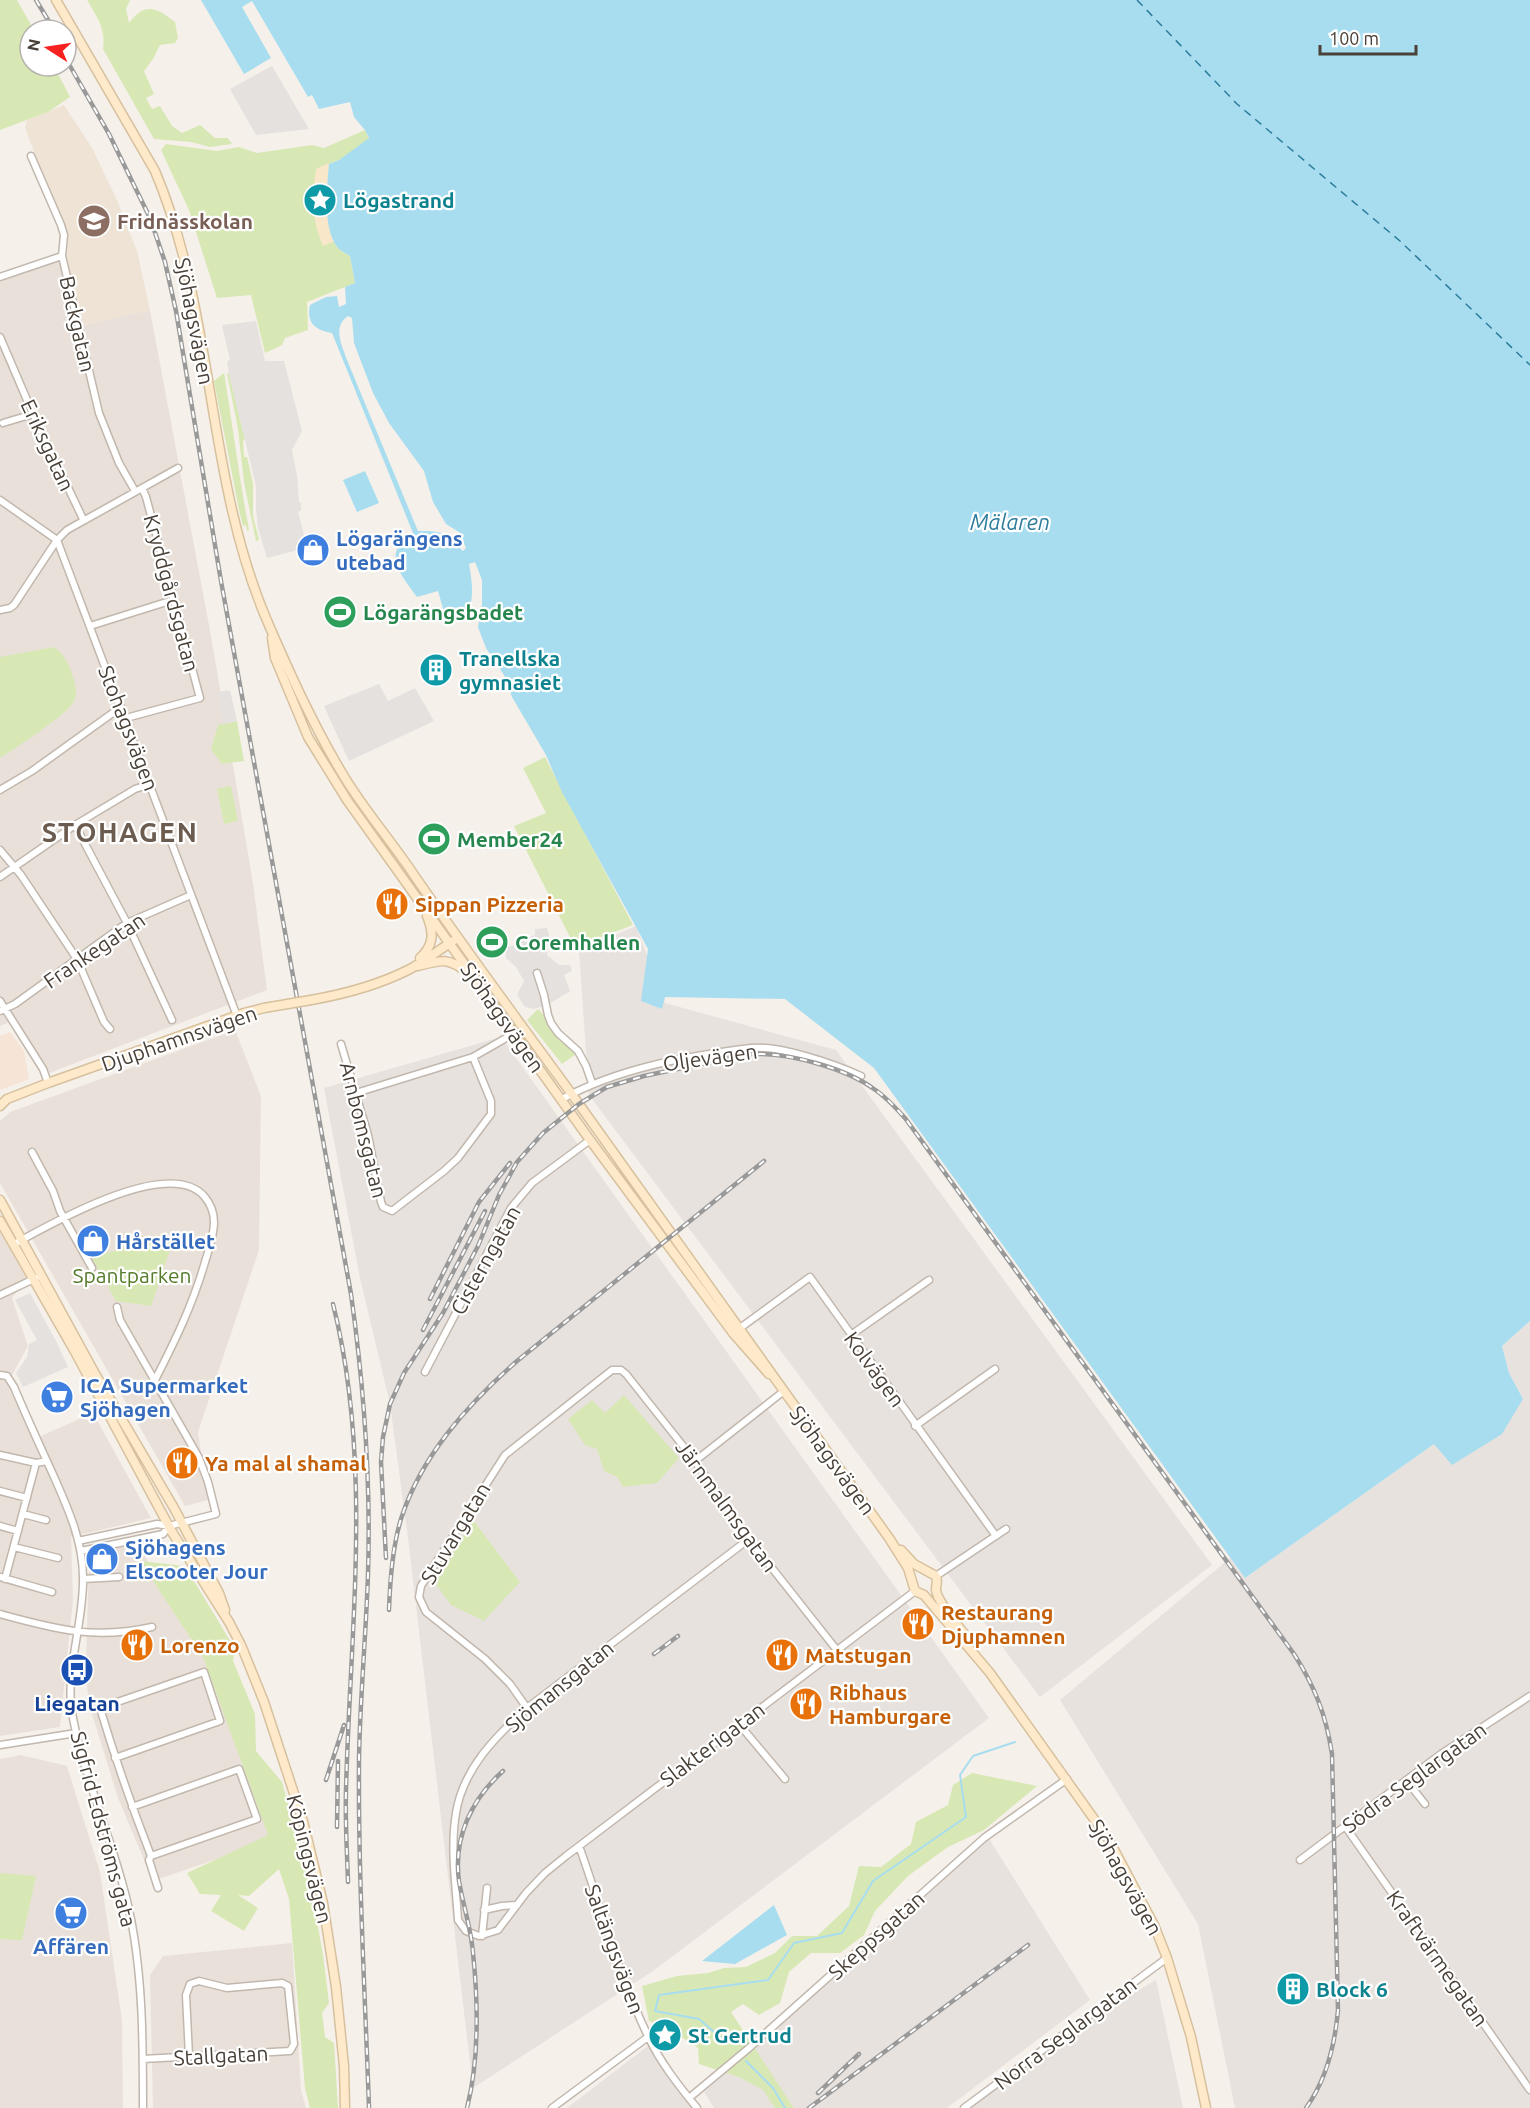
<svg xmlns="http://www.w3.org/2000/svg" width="1530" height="2108" viewBox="0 0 1530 2108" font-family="Ubuntu,sans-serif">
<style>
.residential{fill:#e9e1d9}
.commercial{fill:#f6e4d6}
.industrial{fill:#e8e2df}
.education{fill:#eee3d5}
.green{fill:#d8e8b4}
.sand{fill:#f8e7c8}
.parking{fill:#e4e1df}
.water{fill:#a8ddf0;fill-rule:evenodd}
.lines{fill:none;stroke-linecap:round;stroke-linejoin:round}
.stream{stroke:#a8ddf0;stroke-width:2}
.ferry{stroke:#2c7d9c;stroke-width:1.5;stroke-dasharray:8 6;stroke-linecap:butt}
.street-casing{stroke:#c1b7ad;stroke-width:9}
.secondary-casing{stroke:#d7c09d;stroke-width:11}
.street{stroke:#fff;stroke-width:6}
.secondary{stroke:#feeacb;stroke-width:8}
.rail-casing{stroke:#999;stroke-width:4.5}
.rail{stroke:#fff;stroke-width:2;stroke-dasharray:7;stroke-linecap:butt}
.secondary-bridge-casing{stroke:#d7c09d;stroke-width:11;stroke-linecap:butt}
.secondary-bridge{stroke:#feeacb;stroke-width:8}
.labels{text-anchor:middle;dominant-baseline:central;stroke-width:4.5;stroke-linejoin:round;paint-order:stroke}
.culture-label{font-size:21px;font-weight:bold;fill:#0d838f;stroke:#fff;text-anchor:start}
.education-label{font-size:21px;font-weight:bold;fill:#785e54;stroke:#fff;text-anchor:start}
.street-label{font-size:21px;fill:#494038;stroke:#fff}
.shop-label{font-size:21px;font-weight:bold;fill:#366cbe;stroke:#fff;text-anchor:start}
.leisure-label{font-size:21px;font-weight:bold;fill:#27864d;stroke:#fff;text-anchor:start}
.food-label{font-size:21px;font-weight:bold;fill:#c56008;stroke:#fff;text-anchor:start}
.park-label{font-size:21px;fill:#557b2b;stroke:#fff}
.transit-label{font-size:21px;font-weight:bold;fill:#164399;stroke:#fff}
.water-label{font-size:22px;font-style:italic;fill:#2c7d9c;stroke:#fff}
.district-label{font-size:27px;font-weight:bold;letter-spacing:1.5px;fill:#6c5c50;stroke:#fff}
</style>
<rect width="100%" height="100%" fill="#f5f0ea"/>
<path class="residential" d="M67 258 84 325 150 310 211 636 253 883 267 990 49 1073 10 1022 0 1026V282Z
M235 1030 261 1096 259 1250 198 1432 208 1500 185 1506 0 1183V1121L10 1112Z
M0 1232 27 1279 12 1298 28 1346 7 1384 34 1439 93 1413 151 1518 71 1537 73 1600 60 1727 0 1736Z
M137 1544 201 1646 272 1840 153 1881 118 1798 88 1701 86 1661 89 1561 98 1552Z
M21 1755 67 1766 100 1872 122 2020 123 2108H0V1759Z
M292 1943 301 2090 306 2108H153L150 1975 163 1956Z"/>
<path class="commercial" d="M10 1032 24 1051 29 1079 0 1090V1036Z"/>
<path class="industrial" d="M636 926 665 1003 836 1050 1212 1565 1040 1697 589 1095 579 951Z
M501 1037 989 1718 653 1971 473 2088 408 1538 390 1404 360 1278 324 1088Z
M1530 1321V2108H1235L1198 1924 1060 1700 1230 1558 1245 1578 1434 1444 1523 1399 1509 1373 1502 1346Z
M988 1837 1090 2000 947 2108H714L704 2092Z
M1156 1980 1183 2108H967L1081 2024Z
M649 2045 696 2108H567Z"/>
<path class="education" d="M64 105 92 148 116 198 137 251 150 310 84 325 67 258 68 238 25 128 27 120Z"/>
<path class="green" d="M0 0H17L34 30H30V66H54L70 97 48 112 0 130Z
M87 0H130L126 9 129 23C145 2 156 7 175 22L178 38 175 43 160 45 153 59 144 71 154 94 146 98 152 109 160 106 172 126 182 133 200 125 215 138H228L232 144 210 147 191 142 154 139 103 49C106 29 97 17 87 0Z
M365 130 369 139 339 160 329 164C326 188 321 227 338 248 340 251 346 253 350 256L355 283 307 302 308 330 285 338 282 345 265 353 251 295 217 298 189 210 161 150 166 144 217 151 239 147 257 153 312 145 324 148Z
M224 373C233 426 239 478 249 530L247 531 246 525 243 526 239 510 214 381Z
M227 373 229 374 245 439 243 441 244 457H247L253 484V516L259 540 256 541 244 482 238 429Z
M54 647C64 654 68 662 72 674 75 682 78 693 74 701 69 714 15 748 0 758V657Z
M237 721 244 761 222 764 211 749 218 725Z
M545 757 633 925 575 947 514 826 546 813 523 768Z
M231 786 238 821 224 824 217 789Z
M538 1009 579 1052 562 1064 527 1020Z
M175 1235 151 1306 116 1301 91 1257Z
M624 1395 679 1458 657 1483 623 1487 617 1477 604 1471 597 1449 585 1445 568 1419 592 1400 605 1413Z
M473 1520 520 1582 484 1621 451 1605 435 1583Z
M140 1561 185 1566 235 1649 233 1661 255 1714 256 1751 282 1782 310 1883 323 1955 329 2003 322 2013 325 2037 334 2043 338 2108H310L305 2088 289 1899 279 1869 249 1896 238 1895 258 1908 244 1931 211 1911 221 1895 200 1894 187 1873 268 1835 203 1657Z
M972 1773 1037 1786 984 1830 948 1847 908 1876 875 1911 864 1935 840 1953H811L789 1972 780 2003 759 2015 743 2004 731 2012 794 2108H775L763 2090 739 2077 699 2064 698 2048 674 2032 649 2021 642 1986 677 1976 708 1973 724 1968 746 1967 775 1953 792 1936H817L849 1906 859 1866 881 1867 911 1844 916 1822 948 1805 953 1785Z
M0 1873 36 1876 22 1940 0 1939Z"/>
<path class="sand" d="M327 164H329C326 189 323 219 335 241L323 246C311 217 312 199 316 169Z"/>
<path class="parking" d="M272 66 309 129 256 135 230 89Z
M256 321 265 361H284L302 431 292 450 297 475 299 502 301 503V510L298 512 307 546 306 548 267 558 258 528 256 508V486L229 374 227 361 230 360 222 325Z
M379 684 388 701 415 688 434 721 349 761 324 706Z
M230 690 237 721 224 724 217 692Z
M547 928 549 934 547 955 559 965H570L572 971 564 975 570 991 549 1004 534 1009 525 1007 517 995 524 981 516 967 506 958 505 947 516 945V942L535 935V929Z
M30 1293 57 1343 68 1367 23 1387 16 1373 27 1357 29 1344 37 1340 15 1300Z"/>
<path class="water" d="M201 0H1530V1321L1502 1346 1509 1373 1523 1399 1502 1434 1452 1465 1434 1444 1245 1578 874 1068 785 999 665 997 662 1009 641 1001 648 949 562 792 546 755 512 697 504 675 486 648 478 627 482 604V580L475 562 469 564C472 581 474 594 469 611L456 617 444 612 438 591 417 597C401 575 380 553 413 533L332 333C315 330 306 323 310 305L326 297 337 296 339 307 346 304 345 287 355 283 350 256C346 253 340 251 338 248 322 229 327 187 329 164L339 160 369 138 365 130 354 117 350 102 319 109 312 95 308 97 252 1 242 7 271 58 244 74ZM348 316 352 318 354 343 373 393 389 423 424 471 433 502 446 524 459 532 466 548 463 551C444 533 445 531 418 531L347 360C342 345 332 327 348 316Z
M365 471 379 503 357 512 343 480Z
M774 1905 787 1935 735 1964 702 1961Z"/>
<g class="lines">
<path class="stream" d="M727 2043 699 2019 655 2011 659 1995 768 1980 794 1943 842 1933 873 1881 966 1817 960 1775 973 1756 1015 1742
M746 2061 773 2088 785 2108"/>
<path class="ferry" d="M1137 0 1237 104 1400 241 1530 365"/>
<g class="street-casing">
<path id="street" d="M31 156 61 225 64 235 62 256 99 413 119 463 135 491
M0 277 62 256
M0 337 33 414 83 519
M3 423 33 414
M0 500 57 540 237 1016
M0 610 10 608 14 605 57 540 67 530 178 468
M90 626 173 600
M126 718 200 698 146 497 142 488
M0 790 32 771 121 707
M75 825 127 923 172 1020
M0 850 21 875 77 959 104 1022 110 1029
M0 877 75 825 135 789 150 784
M537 973 544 995 548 1015 551 1023 558 1033 578 1051 586 1066 592 1083
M0 1001 43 1069 48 1083
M0 1011 15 1004 127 923 191 895
M341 1044 368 1135 381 1202 383 1207 392 1211 444 1171 458 1158 491 1114V1101L473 1057
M356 1093 473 1057 513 1034
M562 1099C619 1068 687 1056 751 1048 780 1045 834 1064 861 1076
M32 1152 53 1191 60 1211 92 1268
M14 1244C51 1224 168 1156 204 1196 210 1203 214 1212 214 1222 214 1235 209 1249 205 1262 193 1304 175 1341 155 1380
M0 1295 36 1278
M736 1331 810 1277 996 1536
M851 1335 929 1280
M425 1372 511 1208 532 1183 590 1140
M0 1375 7 1376 14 1387C27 1418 41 1448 55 1479 69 1511 83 1542 83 1578 84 1622 65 1670 72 1713 84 1779 113 1840 128 1905 143 1971 143 2040 143 2108
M915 1426 995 1369
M0 1455 36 1463
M695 1461 784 1391
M0 1491 27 1498
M23 1514 46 1520
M0 1526 18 1531
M749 1539 527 1708C495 1737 463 1769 456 1813 450 1848 456 1886 458 1920L466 1931 479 1936 498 1930 526 1893 545 1873 566 1856 915 1591
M78 1541 157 1524 169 1526 216 1514 208 1482 199 1458 120 1320 117 1307
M14 1547 58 1558
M81 1551 163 1534 169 1526
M936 1576 1006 1529
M0 1577 52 1592
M5 1579 36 1463 47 1461
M83 1579 119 1577
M0 1614C55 1629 94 1640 152 1627
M527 1708 510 1684 485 1659 426 1612 419 1597 421 1586 505 1455 612 1370H621L626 1374 695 1461 749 1539 836 1649
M739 1724 785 1779
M0 1745 76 1733
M115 1758 220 1721 204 1672 100 1708C115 1758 132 1807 151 1856
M1406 1780 1425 1804
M132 1807 239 1769 257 1819 151 1856
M1345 1826 1530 2090
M579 1846C602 1909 618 1975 648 2036 660 2062 679 2086 697 2108
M151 1856 149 1860 158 1888
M1300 1860 1441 1754 1530 1696
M484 1910 502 1906 517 1905
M482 1936 487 1888
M143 2059 290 2051 294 2044 288 1986 282 1983 227 1988 199 1981 190 1984 186 1995 189 2056
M689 2098 749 2048 984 1838 1067 1779
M552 2108 648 2037
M964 2108 1167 1958"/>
</g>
<g class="secondary-casing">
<path id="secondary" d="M56 0 155 171C216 315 205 478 268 623 291 676 315 729 345 778 366 812 392 842 414 875 465 949 518 1021 571 1093 678 1241 783 1390 889 1538L908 1568 915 1591 924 1595 990 1673 1109 1840 1154 1925 1167 1958 1191 2037 1206 2108
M272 638 275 658 308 737 347 800 590 1140 733 1333 769 1374
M420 958C434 945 434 933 427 916
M418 966C441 960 448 957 467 972
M311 1000C345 994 379 985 410 969 425 961 439 950 453 941
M0 1106 7 1099 48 1083 244 1013 264 1008
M0 1200 94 1372 174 1508 219 1593 225 1610
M0 1221 74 1350 172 1532 229 1622 241 1645 264 1702 303 1821 323 1903 336 1987 344 2066 345 2108
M901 1550 914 1564 936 1576C938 1582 936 1584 936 1590 937 1602 961 1629 969 1640"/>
</g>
<use href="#street" class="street"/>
<use href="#secondary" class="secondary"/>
<g class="rail-casing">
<path id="rail" d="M36 0 54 30
M66 59 109 134 150 218 165 262 176 311 221 581 351 1294C364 1387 371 1480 368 1574 366 1636 360 1697 359 1759 358 1875 365 1992 369 2108
M717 1060C729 1058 741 1055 754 1054 790 1053 845 1068 874 1089 886 1097 895 1107 905 1118L1294 1654C1315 1687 1326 1715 1332 1754L1338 2010C1335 2044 1327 2079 1306 2108
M430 1299 479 1202 510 1163
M333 1304C373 1463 350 1628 346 1790 345 1821 347 1851 348 1882
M423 1330 485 1211
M386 1558 381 1462 383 1437 390 1404 404 1373 443 1313 478 1246 499 1195 517 1162 543 1133 579 1104 607 1087 644 1076 725 1059
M389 1610C390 1580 392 1548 401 1519 421 1456 468 1404 517 1361L764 1161
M654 1654 678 1636
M326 1780 344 1725
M337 1827 338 1761
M818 2093 859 2054
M467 2108C479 2061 478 2001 473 1953 471 1928 463 1905 459 1881 453 1837 472 1799 503 1771
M809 2108 1028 1945"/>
</g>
<use href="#rail" class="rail"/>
<g class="secondary-bridge-casing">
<path id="secondary-bridge" d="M264 1008 311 1000"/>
</g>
<use href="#secondary-bridge" class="secondary-bridge"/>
</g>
<defs>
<g id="sight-disc" transform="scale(1.725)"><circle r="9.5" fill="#0f9aa8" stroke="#fff"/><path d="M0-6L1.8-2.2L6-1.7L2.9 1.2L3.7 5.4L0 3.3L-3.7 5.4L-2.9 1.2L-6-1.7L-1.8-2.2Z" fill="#fff"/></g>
<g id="school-disc" transform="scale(1.725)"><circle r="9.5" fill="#8d6e63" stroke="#fff"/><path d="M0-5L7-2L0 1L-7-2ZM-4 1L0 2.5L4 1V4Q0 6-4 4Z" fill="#fff"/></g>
<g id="shop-disc" transform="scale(1.725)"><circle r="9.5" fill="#3f7fe0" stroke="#fff"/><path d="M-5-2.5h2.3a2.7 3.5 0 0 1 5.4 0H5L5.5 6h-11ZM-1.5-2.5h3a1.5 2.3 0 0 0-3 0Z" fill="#fff"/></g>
<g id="stadium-disc" transform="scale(1.725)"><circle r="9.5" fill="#2e9e5b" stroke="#fff"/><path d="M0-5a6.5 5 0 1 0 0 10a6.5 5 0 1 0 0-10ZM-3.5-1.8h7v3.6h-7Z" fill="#fff"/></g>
<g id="building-disc" transform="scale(1.725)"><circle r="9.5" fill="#0f9aa8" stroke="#fff"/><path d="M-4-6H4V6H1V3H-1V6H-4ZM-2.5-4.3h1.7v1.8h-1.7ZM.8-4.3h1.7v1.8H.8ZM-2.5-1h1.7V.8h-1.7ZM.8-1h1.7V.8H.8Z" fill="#fff"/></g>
<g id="restaurant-disc" transform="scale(1.725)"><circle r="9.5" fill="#e8710a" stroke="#fff"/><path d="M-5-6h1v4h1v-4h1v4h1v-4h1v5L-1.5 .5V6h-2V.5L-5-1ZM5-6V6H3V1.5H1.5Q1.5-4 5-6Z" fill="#fff"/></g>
<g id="supermarket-disc" transform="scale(1.725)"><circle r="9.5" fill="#3f7fe0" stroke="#fff"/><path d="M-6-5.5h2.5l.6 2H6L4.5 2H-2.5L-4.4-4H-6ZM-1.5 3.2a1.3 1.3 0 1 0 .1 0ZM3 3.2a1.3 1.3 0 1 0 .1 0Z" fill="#fff"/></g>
<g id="bus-disc" transform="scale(1.725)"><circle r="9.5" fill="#1a4fb4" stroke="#fff"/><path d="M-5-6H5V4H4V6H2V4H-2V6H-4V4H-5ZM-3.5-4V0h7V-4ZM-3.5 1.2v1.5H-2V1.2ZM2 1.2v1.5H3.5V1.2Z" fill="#fff"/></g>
</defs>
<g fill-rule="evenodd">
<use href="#sight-disc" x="320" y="200"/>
<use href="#school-disc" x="94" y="221"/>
<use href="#shop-disc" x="313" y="550"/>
<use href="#stadium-disc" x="340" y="612"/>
<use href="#building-disc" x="436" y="670"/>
<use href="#stadium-disc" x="434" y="839"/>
<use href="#restaurant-disc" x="392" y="904"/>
<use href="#stadium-disc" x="492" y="942"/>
<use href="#shop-disc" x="93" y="1241"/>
<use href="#supermarket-disc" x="57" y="1397"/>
<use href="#restaurant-disc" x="182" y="1463"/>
<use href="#shop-disc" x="102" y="1559"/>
<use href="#restaurant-disc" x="918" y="1624"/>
<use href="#restaurant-disc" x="137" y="1645"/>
<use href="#restaurant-disc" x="782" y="1655"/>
<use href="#bus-disc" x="77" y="1670"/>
<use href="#restaurant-disc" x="806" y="1704"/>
<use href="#supermarket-disc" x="71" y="1913"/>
<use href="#building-disc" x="1293" y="1989"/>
<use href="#sight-disc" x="665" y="2035"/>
</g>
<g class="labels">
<g class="culture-label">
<text x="343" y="200">Lögastrand</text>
<text x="459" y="658">Tranellska<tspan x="459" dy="24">gymnasiet</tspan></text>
<text x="1316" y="1989">Block 6</text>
<text x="688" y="2035">St Gertrud</text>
</g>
<g class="education-label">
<text x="117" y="221">Fridnässkolan</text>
</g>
<g class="street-label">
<text transform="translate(195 321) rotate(79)">Sjöhagsvägen</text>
<text transform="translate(78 324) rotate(77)">Backgatan</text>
<text transform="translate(48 445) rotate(65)">Eriksgatan</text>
<text transform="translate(172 593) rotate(75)">Kryddgårdsgatan</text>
<text transform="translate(129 728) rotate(69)">Stohagsvägen</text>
<text transform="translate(94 950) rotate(-34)">Frankegatan</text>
<text transform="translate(503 1017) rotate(55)">Sjöhagsvägen</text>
<text transform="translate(179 1038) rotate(-19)">Djuphamnsvägen</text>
<text transform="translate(710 1057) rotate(-8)">Oljevägen</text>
<text transform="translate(364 1130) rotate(76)">Arnbomsgatan</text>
<text transform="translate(485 1260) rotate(-61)">Cisterngatan</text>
<text transform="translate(875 1369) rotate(54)">Kolvägen</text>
<text transform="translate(833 1460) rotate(54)">Sjöhagsvägen</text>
<text transform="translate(727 1506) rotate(54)">Järnmalmsgatan</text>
<text transform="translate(455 1533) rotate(-59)">Stuvargatan</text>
<text transform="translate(559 1686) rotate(-39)">Sjömansgatan</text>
<text transform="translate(712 1744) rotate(-37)">Slakterigatan</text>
<text transform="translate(1414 1777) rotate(-36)">Södra Seglargatan</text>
<text transform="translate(104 1829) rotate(75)">Sigfrid Edströms gata</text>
<text transform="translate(310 1859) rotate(76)">Köpingsvägen</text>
<text transform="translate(1126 1877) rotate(61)">Sjöhagsvägen</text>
<text transform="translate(876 1935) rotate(-42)">Skeppsgatan</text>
<text transform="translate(615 1949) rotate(70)">Saltängsvägen</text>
<text transform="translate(1438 1958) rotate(55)">Kraftvärmegatan</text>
<text transform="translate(1065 2033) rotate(-37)">Norra Seglargatan</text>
<text transform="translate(221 2055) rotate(-3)">Stallgatan</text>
</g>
<g class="shop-label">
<text x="336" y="538">Lögarängens<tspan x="336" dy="24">utebad</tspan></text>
<text x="116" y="1241">Hårstället</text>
<text x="80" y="1385">ICA Supermarket<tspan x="80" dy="24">Sjöhagen</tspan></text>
<text x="125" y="1547">Sjöhagens<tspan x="125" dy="24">Elscooter Jour</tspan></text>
<text x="71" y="1946" text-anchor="middle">Affären</text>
</g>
<g class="leisure-label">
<text x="363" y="612">Lögarängsbadet</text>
<text x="457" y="839">Member24</text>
<text x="515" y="942">Coremhallen</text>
</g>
<g class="food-label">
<text x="415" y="904">Sippan Pizzeria</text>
<text x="205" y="1463">Ya mal al shamal</text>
<text x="941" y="1612">Restaurang<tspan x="941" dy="24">Djuphamnen</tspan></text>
<text x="160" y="1645">Lorenzo</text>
<text x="805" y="1655">Matstugan</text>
<text x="829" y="1692">Ribhaus<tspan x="829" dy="24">Hamburgare</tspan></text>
</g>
<g class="park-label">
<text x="132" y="1275">Spantparken</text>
</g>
<g class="transit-label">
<text x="77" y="1703">Liegatan</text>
</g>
<g class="water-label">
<text x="1010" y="521">Mälaren</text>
</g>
<g class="district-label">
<text x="120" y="832">STOHAGEN</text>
</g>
</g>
<g transform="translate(48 48) rotate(282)"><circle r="28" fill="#ffffff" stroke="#b6b3af" stroke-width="1.5"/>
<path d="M0-4.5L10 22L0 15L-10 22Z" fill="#f7211f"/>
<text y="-9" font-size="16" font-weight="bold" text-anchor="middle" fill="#494038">N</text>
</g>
<path d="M1320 45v9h96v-9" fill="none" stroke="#494038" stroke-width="3"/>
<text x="1329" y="45" font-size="18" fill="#494038" stroke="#ffffff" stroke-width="4.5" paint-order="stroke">100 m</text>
</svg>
